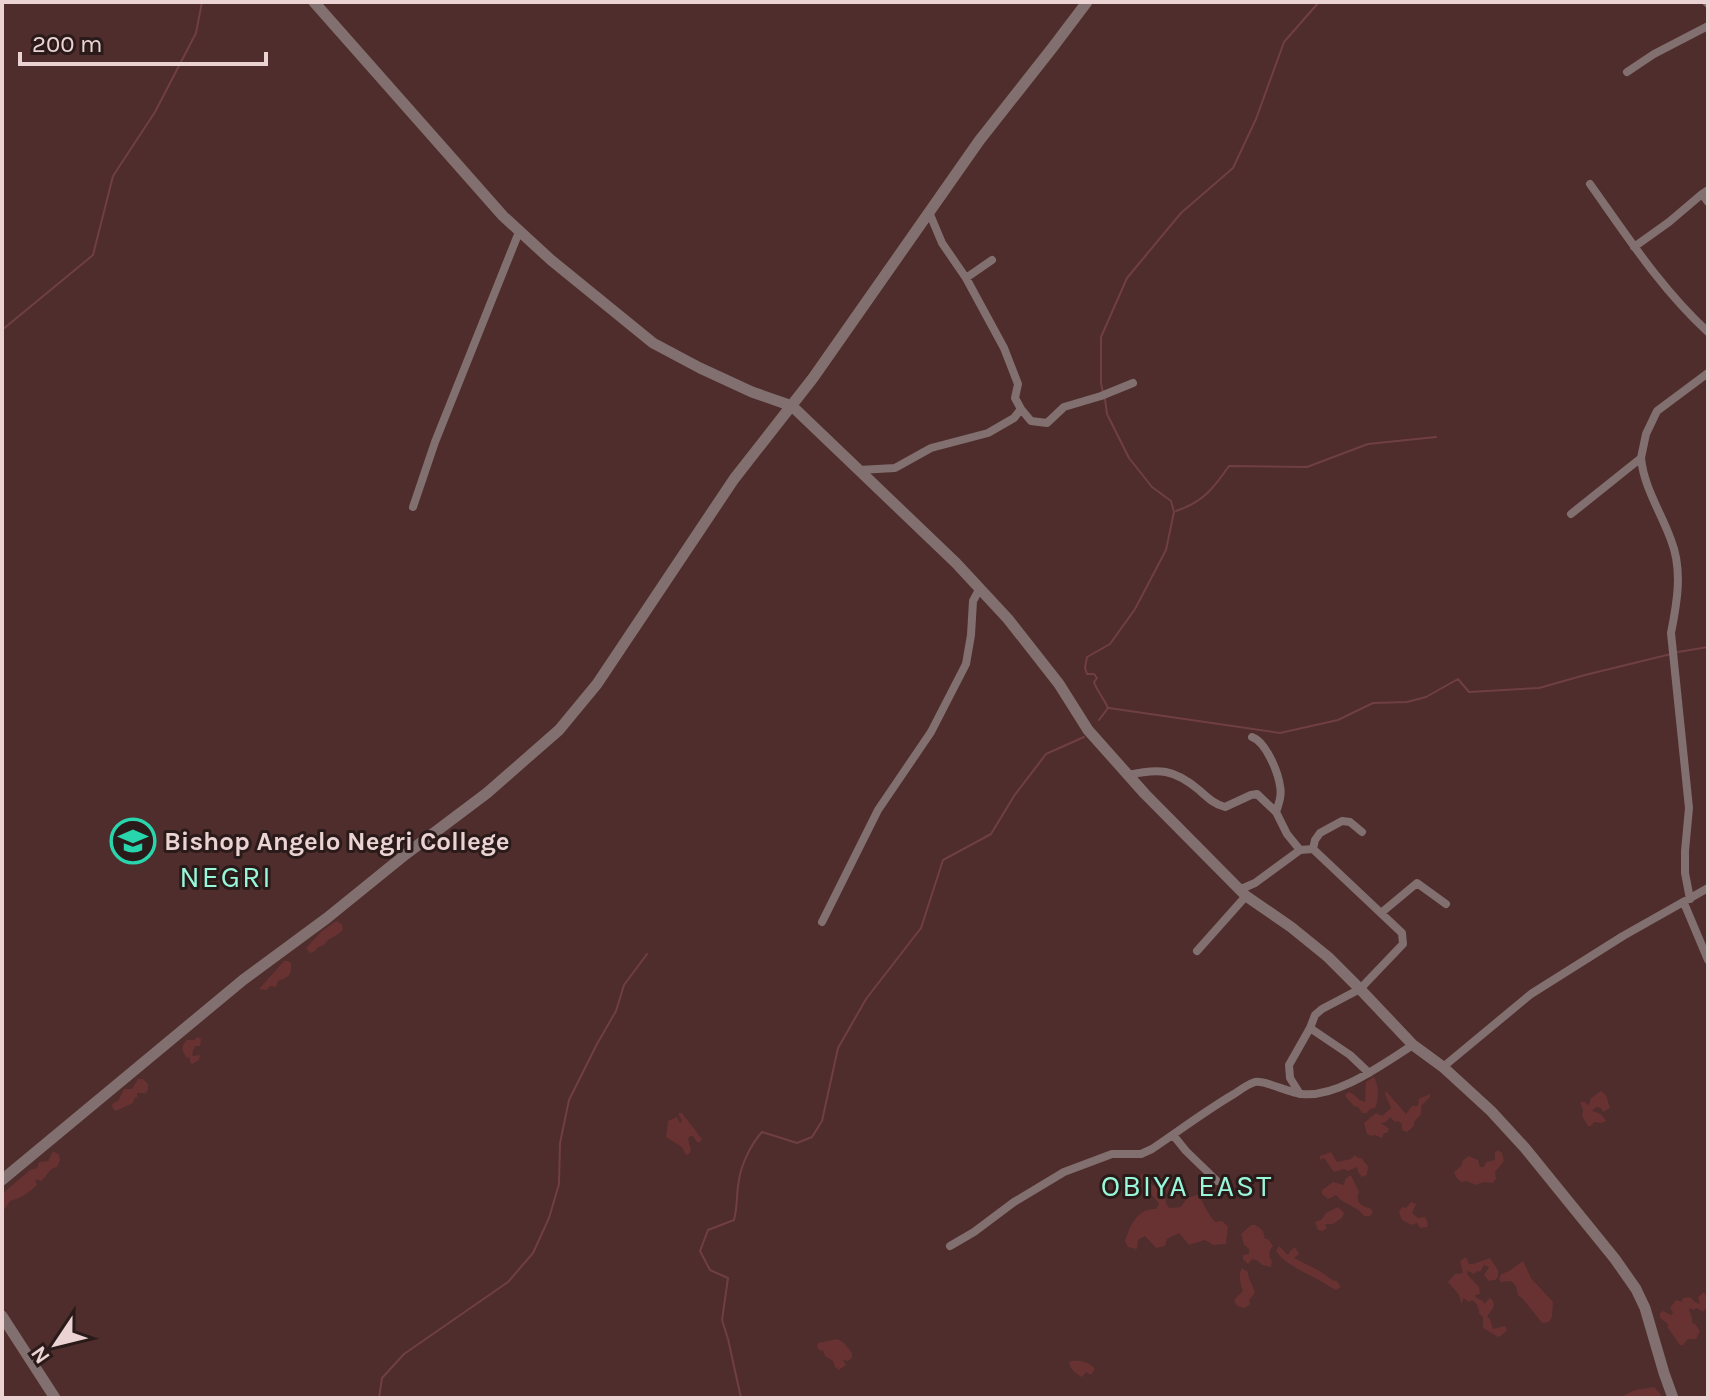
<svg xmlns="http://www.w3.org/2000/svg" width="1710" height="1400" viewBox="0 0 1710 1400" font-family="Karla,sans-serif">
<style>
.green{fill:#673231}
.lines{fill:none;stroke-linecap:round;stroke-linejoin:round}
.stream{stroke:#703f43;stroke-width:2}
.minor{stroke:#81706f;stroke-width:8}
.tertiary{stroke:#81706f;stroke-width:11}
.labels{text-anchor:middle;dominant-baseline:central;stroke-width:6;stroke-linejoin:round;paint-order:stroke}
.poi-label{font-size:26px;font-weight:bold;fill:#ead3d2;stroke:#2a1a1a;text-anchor:start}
.quarter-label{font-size:30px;letter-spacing:2px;fill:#99f8da;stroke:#2a1a1a}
</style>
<rect width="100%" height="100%" fill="#4e2d2c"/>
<path class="green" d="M336 921 342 924 343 929C338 937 328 937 324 945L318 947 315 951 310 953 306 948 322 931Z
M284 961H288L291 963C292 974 289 978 278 981L276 987 270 986 267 990 259 989Z
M198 1037 201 1039 200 1046H195L192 1054 193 1056 200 1055 199 1060 192 1064 190 1062V1058L186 1057C181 1049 181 1046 187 1040H194Z
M1374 1077C1379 1085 1379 1100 1375 1108L1370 1109 1367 1113H1362L1358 1107 1354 1106 1345 1096 1348 1092C1355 1093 1358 1101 1365 1102L1366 1082Z
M138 1079H143L148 1084V1089L146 1093H137V1097L134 1099 133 1103 116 1111 113 1109 112 1104 118 1101 124 1089H132Z
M1386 1091 1406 1114 1412 1106H1418L1419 1099 1430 1094V1097L1421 1106V1114L1414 1122V1126L1407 1132 1402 1130V1124L1398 1121 1395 1122 1390 1117 1386 1122 1381 1123 1389 1129 1387 1133H1384L1382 1138 1375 1135 1371 1136 1367 1134 1364 1123 1376 1113 1382 1116 1391 1108 1385 1094Z
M1601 1091 1606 1095 1610 1108 1603 1112 1601 1108 1596 1107 1592 1111 1601 1114 1606 1121 1602 1123 1594 1122 1591 1126H1588L1582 1116 1583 1110 1580 1102H1584L1589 1105 1591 1098Z
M678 1113H682L702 1139 700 1142H697L693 1136H690L688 1139 691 1150 689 1154 686 1155 682 1147 666 1137 668 1121 677 1117 680 1123 682 1121Z
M1498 1150 1502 1153 1504 1161 1495 1172 1496 1179 1492 1183 1484 1182 1476 1185 1466 1181 1461 1182 1456 1177 1454 1172 1461 1166 1463 1160 1469 1156 1478 1160 1480 1167H1484L1486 1162 1495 1160V1152Z
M53 1151 59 1155 60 1160 57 1167C49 1168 47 1177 41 1181L35 1179 37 1185C28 1193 22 1198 10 1201L2 1213V1194L30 1170 37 1168 39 1162 48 1161Z
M1331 1152 1337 1162 1351 1159 1355 1155 1358 1158H1361L1368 1166 1367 1175 1362 1177 1358 1172 1357 1167 1348 1171 1344 1169 1334 1172 1324 1158 1320 1160V1156Z
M1142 1173 1153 1186C1160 1183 1163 1183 1169 1187 1165 1194 1164 1202 1169 1208L1181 1207 1187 1198 1200 1194C1200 1201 1211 1217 1215 1222L1222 1221 1228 1226 1226 1244 1213 1245 1205 1240 1189 1245 1179 1233 1167 1239 1165 1246 1156 1248 1145 1236 1138 1240 1137 1249 1128 1247 1125 1241C1130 1225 1138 1208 1156 1209L1159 1204C1153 1195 1145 1189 1139 1179Z
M1351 1175 1359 1192C1355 1202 1361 1206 1370 1208L1373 1212 1370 1216H1364C1357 1205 1344 1206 1336 1195L1328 1199 1322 1194V1190L1333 1182 1344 1185 1345 1179Z
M1411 1202 1416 1204 1412 1213 1418 1218 1425 1217 1428 1223 1427 1227 1420 1228 1417 1223 1411 1225 1402 1220 1399 1212 1402 1207 1406 1208Z
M1338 1207 1344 1213 1342 1218 1333 1224H1325L1327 1228 1323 1231 1318 1230 1315 1222 1321 1220 1326 1213Z
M1251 1225H1255C1262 1229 1264 1231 1265 1239H1268L1273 1246C1269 1251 1268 1256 1272 1261L1271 1267 1262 1265 1258 1261 1252 1259 1248 1264 1243 1259V1255L1249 1254V1249L1244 1245 1241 1234Z
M1279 1246 1288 1255 1290 1251 1295 1247 1299 1254 1294 1258 1318 1270 1334 1281 1336 1280 1341 1287 1336 1290C1329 1287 1325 1283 1319 1280 1306 1273 1284 1264 1276 1251Z
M1466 1257 1469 1264H1473L1490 1258 1498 1270V1277L1495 1280 1489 1281 1484 1275 1489 1267 1484 1265 1480 1272 1477 1271 1474 1274 1468 1271 1467 1274 1479 1287 1480 1294 1475 1295V1297L1483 1301 1484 1304 1490 1298 1493 1301 1494 1306 1487 1317 1490 1319 1493 1329 1505 1326 1507 1330 1501 1336 1498 1337 1483 1328V1317L1479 1313C1479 1308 1477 1303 1472 1300L1469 1302 1463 1298 1462 1305 1459 1295 1448 1282 1455 1274 1463 1273 1460 1261Z
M1523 1261 1531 1278 1553 1302 1552 1317 1549 1322 1542 1323 1523 1299 1518 1295 1516 1286 1511 1281 1501 1282 1499 1279 1501 1274 1509 1271Z
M1242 1268 1248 1272C1248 1281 1254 1285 1255 1293L1249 1300 1250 1304 1245 1308 1237 1306 1234 1300 1243 1291C1240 1283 1238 1274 1242 1268Z
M1704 1292 1708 1300V1306L1703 1312 1697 1308 1693 1310 1690 1308 1689 1310 1692 1318V1323L1695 1324 1700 1331 1696 1339H1688L1683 1345H1680L1668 1328V1324L1660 1318V1313L1663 1311 1671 1315 1673 1313 1670 1308 1676 1300 1682 1302 1683 1298 1690 1297 1695 1302 1700 1304 1698 1297Z
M838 1339 844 1343 852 1353V1358L848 1361 843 1360 846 1365 839 1370 835 1367 833 1361 825 1356 823 1350 820 1351 817 1347 818 1343Z
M1071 1361C1079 1360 1090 1362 1095 1369L1091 1375 1086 1372 1082 1377C1076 1374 1071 1370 1069 1363Z
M1654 1387 1661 1395V1398L1638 1396 1635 1398H1618L1635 1390Z"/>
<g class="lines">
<path class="stream" d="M2 330 93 255 113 176 155 112 196 33 202 2
M1103 393 1101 383V337L1127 278 1181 213 1233 168 1256 119 1284 42 1319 2
M1176 511C1203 502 1213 489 1229 466L1307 467 1368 444 1436 437
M1678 652 1708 647
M1109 708 1280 733 1338 720 1373 703 1407 702 1426 697 1458 679 1469 692 1539 688 1585 675 1671 654
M1099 720 1108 708C1104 699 1097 691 1094 682L1097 678 1094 674H1087L1085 668 1087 657 1110 644 1135 609 1166 550 1174 512 1171 501 1152 487 1129 458 1107 414 1105 399
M379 1398 382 1378 404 1354 508 1282 533 1253 549 1218 559 1184 560 1143 569 1100 597 1044 616 1011 624 985 647 954
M741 1398 728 1339 722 1320 728 1278 710 1270 700 1251 708 1230 734 1220C738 1205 736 1194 739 1180 741 1165 751 1144 762 1132L797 1143 812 1137 822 1121 838 1048 866 999 921 928 943 860 991 834 1014 796 1046 754 1084 737"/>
<path class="minor" d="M1706 2 1708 4
M1627 72 1654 54 1708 26
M1590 184C1627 236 1661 289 1708 332
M1708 190 1702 194 1708 202
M929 212 942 243 966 278 1004 348 1018 384 1015 398 1021 409 1031 421 1047 423 1064 407 1101 396 1133 383
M1634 247 1669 222 1702 194
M966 278 992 260
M1641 458C1644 488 1661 512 1671 540 1683 570 1677 603 1671 633L1689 808 1685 851V873L1690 899
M859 470 895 468 931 448 988 433 1014 418 1021 409
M413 507 435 442 519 232
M1571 514 1641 458 1646 434 1657 411 1708 373
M1252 737C1266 742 1278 772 1280 786 1282 795 1279 803 1276 812
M1128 775C1159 768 1174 769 1199 790 1208 798 1214 804 1225 807L1251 795 1257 794 1276 812 1287 834 1300 850
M1313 849 1315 840 1320 833 1342 821 1350 822 1362 832
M1241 889 1255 883 1300 850 1313 849 1402 933 1403 944 1360 989 1322 1009 1315 1015 1310 1028 1289 1065 1290 1078 1300 1094
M1684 903 1708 960
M1381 913 1417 883 1446 904
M822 922 878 810 931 732 966 664 971 635 973 601 980 588
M1197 951 1246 896
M1310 1028 1350 1055 1369 1073
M1443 1067 1531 994 1623 936 1708 888
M1173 1135 1186 1151 1217 1181
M950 1246 974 1232 1014 1202 1064 1172 1112 1154H1141L1152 1149C1179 1131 1205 1111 1234 1094 1240 1090 1248 1084 1255 1082 1265 1080 1289 1093 1302 1094 1338 1098 1384 1063 1413 1045"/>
<path class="tertiary" d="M314 2 503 216 551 260 653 343 700 368 752 392 792 406 956 563 1008 619 1059 684 1088 730 1145 794 1246 896 1291 927 1328 957 1360 989 1413 1045 1443 1067 1491 1111 1525 1148 1615 1259 1636 1289 1645 1308 1664 1373 1673 1398
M2 1180 243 980 327 918 406 854 487 793 559 730 597 684 734 479 813 378 979 141 1053 47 1087 2
M2 1316 55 1398"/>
</g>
<defs>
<g id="school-ring" transform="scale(2.3)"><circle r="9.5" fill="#2a1a1a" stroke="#28d5ad" stroke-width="1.5"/><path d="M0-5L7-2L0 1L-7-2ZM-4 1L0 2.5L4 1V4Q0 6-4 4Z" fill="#28d5ad"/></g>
</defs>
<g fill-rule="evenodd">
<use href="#school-ring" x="133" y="841"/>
</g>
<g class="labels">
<g class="poi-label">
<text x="164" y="841">Bishop Angelo Negri College</text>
</g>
<g class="quarter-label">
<text x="226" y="877">NEGRI</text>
<text x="1187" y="1186">OBIYA EAST</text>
</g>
</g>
<rect width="1710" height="1400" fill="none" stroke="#ead3d2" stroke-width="8"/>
<g transform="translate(56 1344) rotate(235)" stroke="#2a1a1a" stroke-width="6" paint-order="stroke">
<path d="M0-6L14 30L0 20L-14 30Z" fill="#ead3d2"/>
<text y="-12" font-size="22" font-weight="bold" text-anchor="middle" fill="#ead3d2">N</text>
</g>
<path d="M20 52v12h246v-12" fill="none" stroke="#ead3d2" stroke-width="4"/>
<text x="32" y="52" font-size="24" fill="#ead3d2" stroke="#2a1a1a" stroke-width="6" paint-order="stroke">200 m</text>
</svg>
